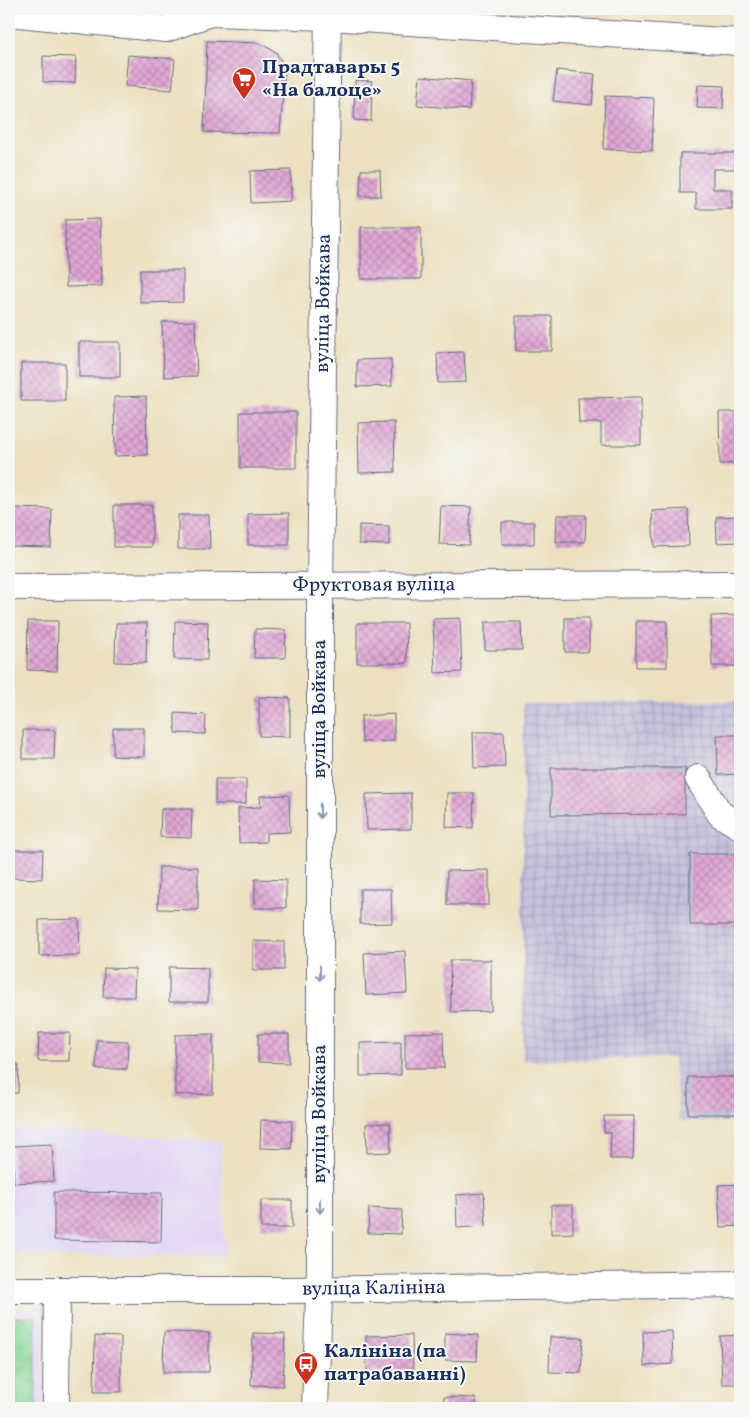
<svg xmlns="http://www.w3.org/2000/svg" width="749" height="1417" viewBox="0 0 749 1417" font-family="Vollkorn,serif">
<style>
.built{fill:#e1d4f4}
.industrial{fill:url(#industrial-grid)}
.grass{fill:url(#grass-tufts);stroke:#4e8078}
.building{fill:url(#building-cross-hatch)}
.lines{fill:none;stroke-linecap:round;stroke-linejoin:round}
.minor-casing{stroke:#646d80;stroke-width:28}
.minor{stroke:#fff;stroke-width:26}
.oneway{stroke:#8d97ae}
.labels{text-anchor:middle;dominant-baseline:central;stroke-width:4;stroke-linejoin:round;paint-order:stroke}
.poi-label{font-size:20px;font-weight:bold;fill:#1b2f5e;stroke:#f6f6f2;text-anchor:start}
.street-label{font-size:20px;fill:#1b2f5e;stroke:#f6f6f2}
</style>
<defs>
<pattern id="industrial-grid" width="8" height="8" patternUnits="userSpaceOnUse" patternTransform="scale(1.25)"><rect width="8" height="8" fill="#c5c0db"/><path d="M0 4h8M4 0v8" fill="none" stroke="#a9a5be"/></pattern>
<pattern id="grass-tufts" width="24" height="20" patternUnits="userSpaceOnUse" patternTransform="scale(1.25)"><rect width="24" height="20" fill="#80d191"/><path d="M3 7l-1-3M5 7V3M7 7l1-3M15 17l-1-3M17 17v-4M19 17l1-3" fill="none" stroke="#68aa7a"/></pattern>
<pattern id="building-cross-hatch" width="8" height="8" patternUnits="userSpaceOnUse" patternTransform="scale(1.25)"><rect width="8" height="8" fill="#e1a7d5"/><path d="M0 0l8 8M0 8l8-8" fill="none" stroke="#b688b0"/></pattern>
</defs>
<rect width="100%" height="100%" fill="#f6f6f2"/>
<filter id="ink" filterUnits="userSpaceOnUse"><feTurbulence type="fractalNoise" baseFrequency=".02" numOctaves="2"/><feDisplacementMap in="SourceGraphic" scale="10" xChannelSelector="R" yChannelSelector="G"/><feConvolveMatrix kernelMatrix="1 2 1 2 8 2 1 2 1" color-interpolation-filters="sRGB"/></filter>
<filter id="wash" filterUnits="userSpaceOnUse"><feTurbulence type="fractalNoise" baseFrequency=".0096" numOctaves="4" result="noise"/><feDisplacementMap in="SourceGraphic" scale="20" xChannelSelector="R" yChannelSelector="G"/><feGaussianBlur stdDeviation="1.12" result="paint"/><feColorMatrix in="noise" values="0 0 0 0 0 0 0 0 0 0 0 0 0 0 0 0 0 1.4 0 .05"/><feComposite in="paint" operator="in"/></filter>
<g filter="url(#wash)">
<rect width="100%" height="100%" fill="#ece0c0"/>
<path class="built" d="M9 1128 221 1141 225 1256H9Z
M44 1307V1408H9V1308Z"/>
<path class="industrial" d="M740 701V1122L679 1121 674 1058 523 1061V703Z"/>
<path class="grass" d="M85 9H175L114 11Z
M36 1316V1408H18L17 1389 9 1373V1317Z"/>
<g id="blocks">
<path class="building" d="M207 41 259 43 276 52 285 68 280 133 204 132Z
M128 55 175 59 172 90 125 86Z
M43 56 76 57 75 83 43 82Z
M557 70 595 74 592 105 553 101Z
M420 76 471 81 469 110 417 105Z
M355 80 372 81 371 121 354 120Z
M698 85 724 86 723 109 697 108Z
M605 96 654 98 652 151 603 149Z
M680 153H735V169H713V189H732V209H696V193H680Z
M291 170V201L251 203 250 171Z
M361 170H380L381 196H360Z
M100 219 102 286 66 287 65 220Z
M361 227H421V279H361Z
M140 270H183V302L140 303Z
M516 316H552V351H516Z
M195 321 197 376 164 377 162 322Z
M79 342H120V377H79Z
M464 352 466 382 438 383 437 353Z
M391 359 392 386 357 387V360Z
M21 363H65V401H21Z
M146 396 147 455 115 456 114 397Z
M641 397V445H601V423H579L578 398Z
M240 412H296V468H240Z
M719 412H740V463L720 464Z
M394 422 395 472 359 473 358 423Z
M114 505H152V547H114Z
M441 506 471 507 469 545 439 544Z
M9 508 52 509 51 547 9 546Z
M688 509 689 546 654 547 652 511Z
M289 513V545H248V514Z
M178 515H209L210 549H178Z
M557 515H586L585 542H556Z
M740 516V542L717 543 716 517Z
M502 522H534V544H502Z
M359 525 389 526V545L359 544Z
M740 615V666H712L711 616Z
M460 618 462 672 435 673 433 619Z
M565 618H589V652H565Z
M28 621H58L57 671 27 670Z
M175 621 208 622 207 660 174 659Z
M636 621H667V667H636Z
M485 622H521L522 650H485Z
M116 623H147L146 663 115 662Z
M357 623H406L407 663H357Z
M255 629 286 630 285 658H254Z
M259 697 290 698V737L259 736Z
M175 713 206 715 205 734 175 733Z
M394 714V741L362 742 361 716Z
M113 728H144V757L113 756Z
M23 730H55L54 759H23Z
M473 732H504L505 767 474 768Z
M717 735H740V774L718 775Z
M551 768H685V814L551 815Z
M215 779H246V804H215Z
M411 793V829L367 830 366 794Z
M447 793H474L473 828 446 827Z
M289 795 290 832 266 833V842L239 843 238 808 261 807 260 796Z
M161 809H192L191 838 160 837Z
M12 850H43L42 879 12 878Z
M690 854H738V925H690Z
M159 867H198V910L158 909Z
M489 870V905H447V871Z
M255 879 286 880V908H255Z
M360 889H391L392 923 360 924Z
M79 919 80 955 39 956V920Z
M253 941 284 942V970H253Z
M405 951 407 993 366 995 364 953Z
M450 960H491V1011L451 1012Z
M169 967 208 968V1002H169Z
M104 968 135 969 134 997H103Z
M443 1032 444 1068H405V1033Z
M39 1033H70L69 1061H38Z
M213 1034V1094L175 1095V1035Z
M258 1034H289V1063L258 1062Z
M97 1040 128 1041 127 1069H96Z
M401 1042V1075L360 1076V1043Z
M9 1065H19L18 1093H9Z
M688 1077H740V1114H688Z
M604 1116H634L633 1159H610L611 1133 604 1132Z
M261 1120 292 1121 291 1149 260 1148Z
M390 1123 391 1152 367 1153 366 1124Z
M52 1144 54 1181 14 1183 12 1146Z
M740 1184V1226L720 1227 718 1185Z
M54 1192 162 1193 161 1242 54 1240Z
M484 1193 486 1226 457 1228 456 1195Z
M261 1200H292V1228H261Z
M551 1205H573V1233L551 1234Z
M369 1208 402 1210 401 1234 368 1233Z
M672 1331 673 1364 644 1366 643 1332Z
M164 1332 209 1333V1372H163Z
M253 1333 285 1334 283 1386 251 1385Z
M445 1333 478 1335 477 1361 445 1360Z
M412 1335 413 1371 367 1372 366 1336Z
M740 1335V1384H722L720 1336Z
M95 1336 121 1337V1392H94Z
M550 1337 583 1338 581 1373 549 1372Z
M444 1397 476 1398V1408H443Z"/>
</g>
</g>
<g filter="url(#ink)">
<use href="#blocks" fill-opacity="0" stroke="#646d80" stroke-width="1"/>
<g class="lines">
<g class="minor-casing">
<g id="minor">
<path d="M9 13 166 29 210 13 328 17 740 42"/>
<path id="s1" d="M9 587 740 584"/>
<path d="M698 778 720 814 740 826"/>
<path id="s2" d="M9 1290H289L740 1284"/>
<path d="M56 1408 57 1290"/>
<path id="s3" d="M315 1408 320 1268V587L328 9"/>
</g>
</g>
<use href="#minor" class="minor"/>
</g>
<defs><path id="oneway-shaft" d="M-6 0H5M1.5-3L5.5 0L1.5 3" fill="none" stroke-width="1.6" stroke-linecap="round" stroke-linejoin="round" transform="scale(1.25)"/></defs>
<g class="oneway">
<use href="#oneway-shaft" transform="translate(320 811) rotate(90)"/>
<use href="#oneway-shaft" transform="translate(320 973) rotate(90)"/>
<use href="#oneway-shaft" transform="translate(320 1206) rotate(90)"/>
</g>
</g>
<defs>
<g id="supermarket-pin" transform="scale(1.25)"><path d="M0 17L-7.5 6A9.5 9.5 0 1 1 7.5 6Z" fill="#c8321e" stroke="#f6f6f2"/><path d="M-6-5.5h2.5l.6 2H6L4.5 2H-2.5L-4.4-4H-6ZM-1.5 3.2a1.3 1.3 0 1 0 .1 0ZM3 3.2a1.3 1.3 0 1 0 .1 0Z" fill="#fff"/></g>
<g id="bus-pin" transform="scale(1.25)"><path d="M0 17L-7.5 6A9.5 9.5 0 1 1 7.5 6Z" fill="#c8321e" stroke="#f6f6f2"/><path d="M-5-6H5V4H4V6H2V4H-2V6H-4V4H-5ZM-3.5-4V0h7V-4ZM-3.5 1.2v1.5H-2V1.2ZM2 1.2v1.5H3.5V1.2Z" fill="#fff"/></g>
</defs>
<g fill-rule="evenodd">
<use href="#supermarket-pin" x="244" y="79"/>
<use href="#bus-pin" x="306" y="1364"/>
</g>
<g class="labels">
<g class="poi-label">
<text x="262" y="68">Прадтавары 5<tspan x="262" dy="23">«На балоце»</tspan></text>
<text x="324" y="1352">Калініна (па<tspan x="324" dy="23">патрабаванні)</tspan></text>
</g>
<g class="street-label">
<text stroke="none"><textPath href="#s3" startOffset="1105">вуліца Войкава</textPath></text>
<text stroke="none"><textPath href="#s1" startOffset="365">Фруктовая вуліца</textPath></text>
<text transform="translate(320 709) rotate(-90)">вуліца Войкава</text>
<text transform="translate(320 1114) rotate(-90)">вуліца Войкава</text>
<text stroke="none"><textPath href="#s2" startOffset="365">вуліца Калініна</textPath></text>
</g>
</g>
<rect width="749" height="1417" fill="none" stroke="#f6f6f2" stroke-width="30"/>
</svg>
